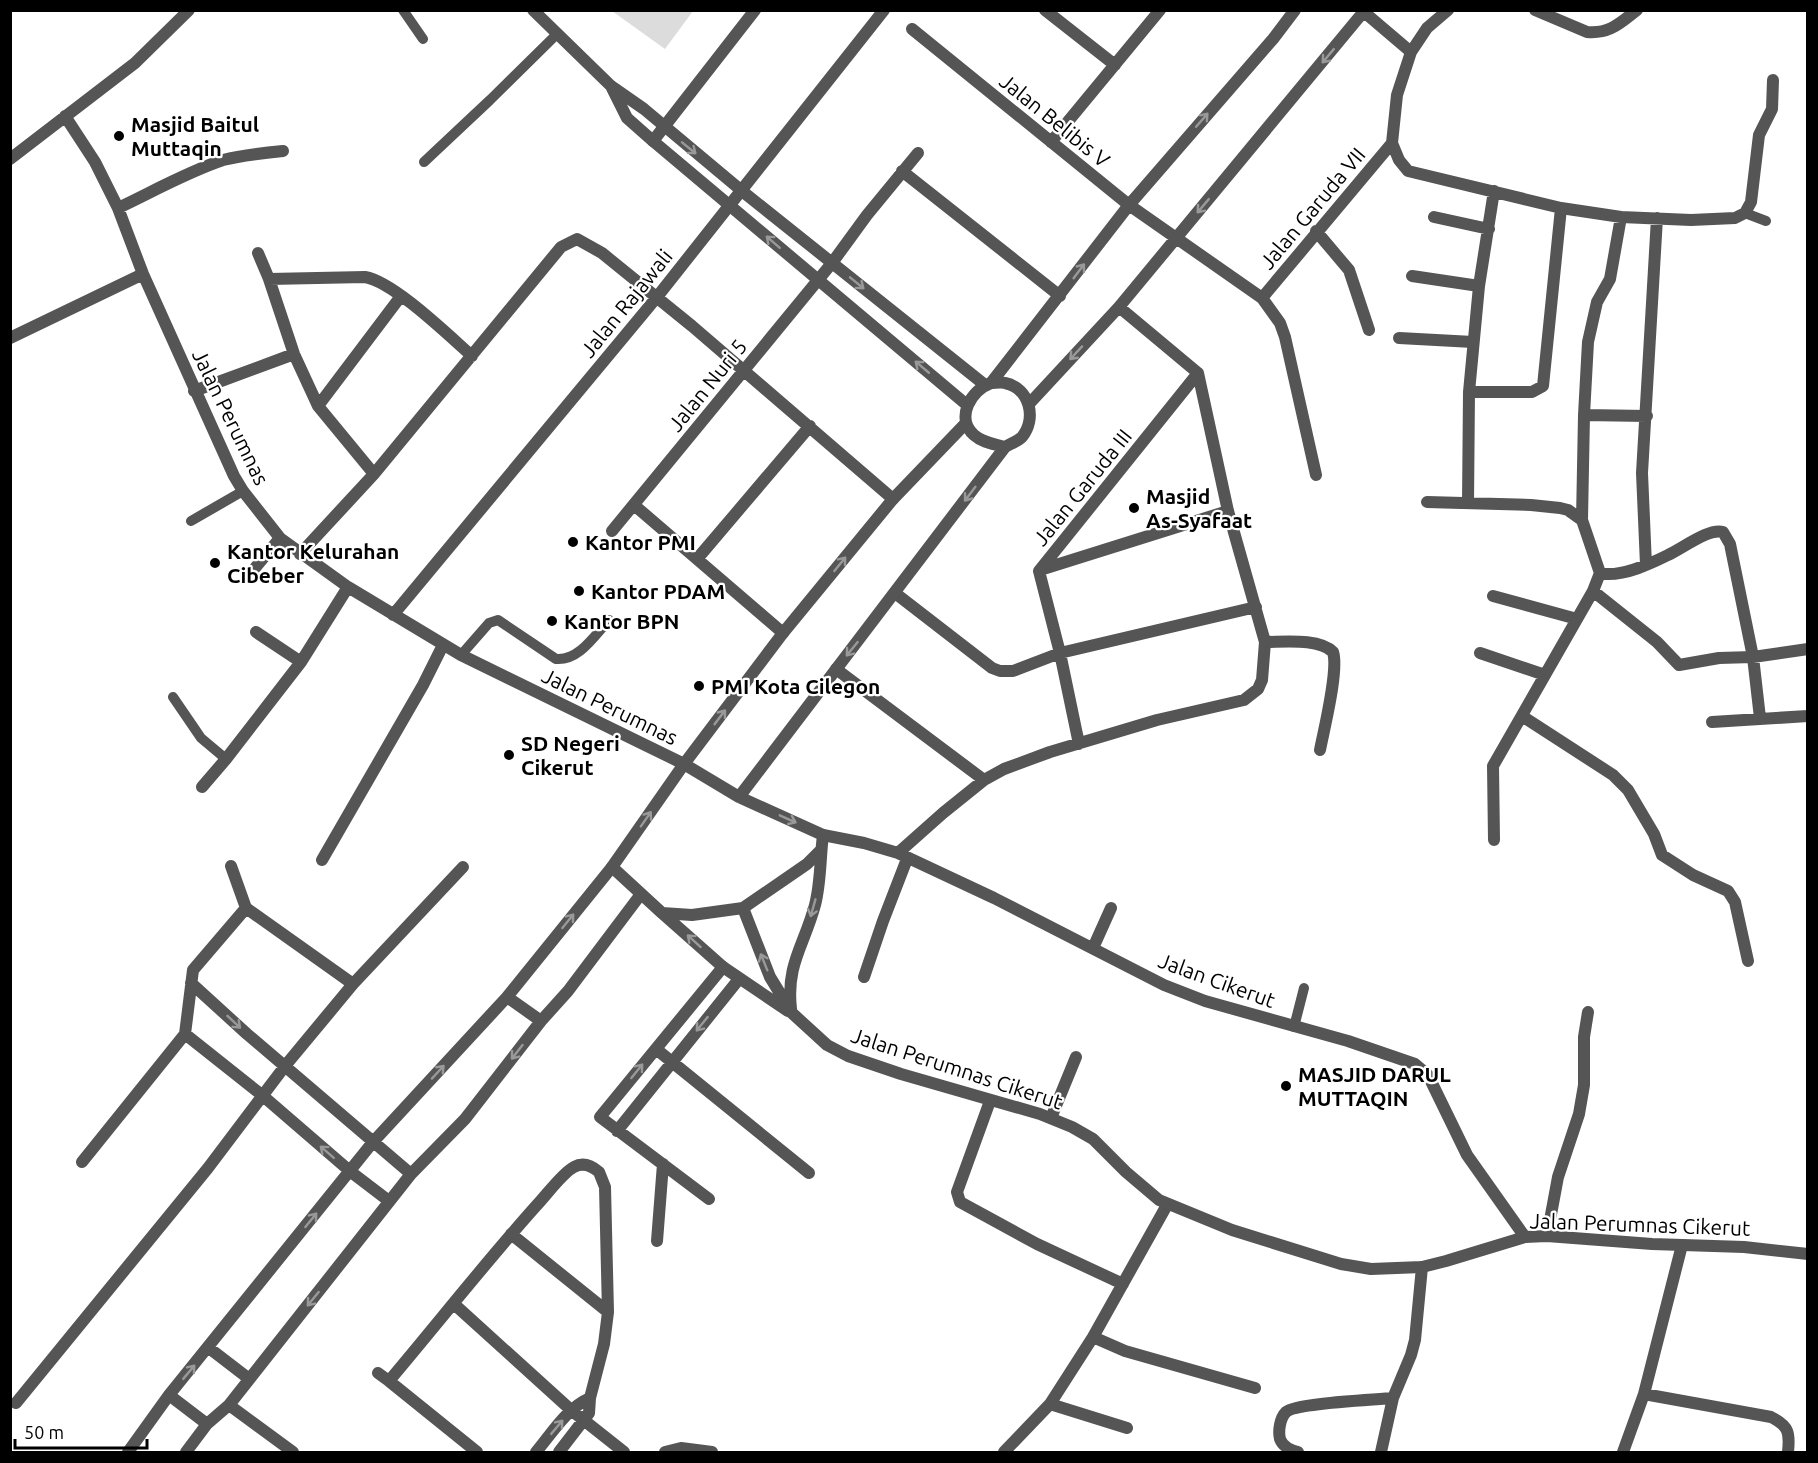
<svg xmlns="http://www.w3.org/2000/svg" width="1818" height="1463" viewBox="0 0 1818 1463" font-family="Ubuntu,sans-serif">
<style>
.green{fill:#dcdcdc}
.lines{fill:none;stroke-linecap:round;stroke-linejoin:round}
.service{stroke:#555;stroke-width:10}
.minor{stroke:#555;stroke-width:12}
.tertiary{stroke:#555;stroke-width:12}
.oneway{stroke:#999}
.poi-dot{fill:#000;stroke:#fff;stroke-width:2}
.labels{text-anchor:middle;dominant-baseline:central;stroke-width:4.5;stroke-linejoin:round;paint-order:stroke}
.street-label{font-size:21px;fill:#000;stroke:#fff}
.poi-label{font-size:21px;font-weight:bold;fill:#000;stroke:#fff;text-anchor:start}
</style>
<rect width="100%" height="100%" fill="#fff"/>
<path class="green" d="M612 11H693L665 49Z"/>
<g class="lines">
<path class="service" d="M403 10 423 39
M424 162 490 100 557 34
M1745 213 1766 221
M191 521 243 491
M461 655 489 623 498 620 556 659C579 661 595 635 609 620
M173 697 201 738 226 759
M1294 1027 1304 988"/>
<path class="minor" d="M1045 10 1115 65
M1535 10 1587 32C1610 34 1620 23 1637 10
M1364 12 1411 52 1397 95 1392 143 1399 160 1408 171 1561 208 1621 217 1691 220 1735 218 1745 213 1751 202 1759 135 1772 109 1773 80
M912 29 1129 205 1262 298 1280 323 1285 337 1316 475
M1411 52 1427 28 1448 10
M65 116 95 162 118 208 143 274 234 476 243 491 280 538 348 587 461 655 684 764
M653 141 755 10
M1051 142 1160 10
M10 159 135 63 189 10
M902 171 1060 296
M118 208C152 192 187 172 223 160 243 155 263 153 283 151
M1434 217 1489 229
M1316 231 1349 270 1369 330
M258 253 269 279 294 354 318 406 374 474
M1412 276 1479 286
M269 279 365 277C394 282 448 335 472 356
M1262 298 1392 143
M10 338 143 274
M1399 338 1473 342
M991 383 1129 205 1273 39 1295 10
M194 391 294 354
M1469 392H1532L1543 386 1561 208
M1029 404 1119 307 1365 10
M318 406 401 296
M1584 415 1647 416
M1427 502 1531 505 1560 508 1568 510 1582 520 1600 573 1606 574C1626 575 1650 564 1668 555 1682 549 1708 528 1723 532L1730 544 1753 657 1760 718
M1468 503 1469 392 1479 286 1494 191
M634 505 783 633
M1582 520 1584 415 1588 342 1597 302 1610 279 1621 217
M612 531 832 263 867 215 918 153
M300 554 374 474 561 247 577 239 602 253 692 326 893 499
M697 559 810 426
M1646 565 1642 473 1657 218
M255 568 280 538
M1040 570 1228 511
M1593 591 1657 642 1679 665 1719 658 1753 657 1808 649
M895 593 992 668 1000 671H1013L1060 653 1256 607
M1493 596 1577 619
M393 615 657 297 884 10
M256 632 301 662
M1265 642C1284 642 1319 638 1333 652 1339 670 1324 729 1320 750
M1480 653 1545 675
M836 669 984 780
M1522 716 1613 775 1628 790 1654 834 1662 855 1693 875 1728 891 1735 902 1748 961
M1712 722 1808 716
M1079 744 1060 653 1039 571 1198 373
M202 787 226 759 301 662 348 587
M823 835 864 843 898 853 994 898 1164 985 1205 1001 1348 1041 1415 1064 1428 1075 1467 1155 1525 1237
M1494 840 1493 766 1593 591 1600 573
M898 853 943 813 984 780 1004 769 1050 752 1157 720 1244 700 1258 689 1262 680 1265 642 1228 511 1198 373 1119 307
M322 860 423 685 443 645
M246 908 353 984
M1093 948 1111 908
M864 977 883 921 907 859
M191 983 247 1034 411 1174
M507 997 541 1021
M185 1034 263 1096 351 1172 389 1201
M656 1049 809 1173
M990 1101 957 1192 960 1202 1037 1244 1123 1284
M1051 1118 1076 1057
M617 1131 739 979
M82 1162 185 1034 193 970 246 908 231 866
M709 1199 600 1117 723 967
M511 1234 608 1312
M1547 1236 1558 1177 1579 1114 1584 1085V1037L1588 1012
M657 1241 663 1164
M454 1304 571 1410 624 1452
M1093 1337 1125 1351 1255 1388
M209 1348 248 1378
M378 1373 389 1381
M1644 1394 1771 1417C1789 1426 1790 1433 1788 1452
M169 1395 207 1424
M16 1403 208 1168 285 1066 353 984 463 867
M1050 1404 1127 1428
M229 1405 293 1452
M128 1452 169 1395 373 1142 507 997 612 867
M186 1452 207 1424 229 1405 411 1174 465 1119 541 1021 568 991 641 894
M477 1452 389 1381C438 1323 485 1263 536 1206 546 1196 562 1173 574 1167 583 1162 592 1166 599 1172L605 1187 608 1312 604 1344 590 1398 589 1413 559 1452
M536 1452C552 1433 567 1408 590 1398
M665 1452 681 1448 712 1452
M1004 1452 1050 1404 1093 1337 1167 1205
M1298 1452C1290 1450 1283 1447 1280 1439 1278 1431 1280 1418 1286 1412 1296 1403 1374 1400 1393 1398
M1381 1452 1393 1398 1411 1355 1415 1340 1422 1267
M1623 1452 1644 1394 1682 1245"/>
<path class="tertiary" d="M533 10 611 86 644 109 742 191 985 385
M612 88 627 118 653 141 967 405
M991 383C995 383 1001 382 1005 383 1030 388 1037 419 1022 437 1018 441 1010 444 1005 447 995 444 983 443 974 435 955 418 971 390 991 383Z
M684 764 739 797 823 835C820 858 821 882 815 905 804 946 786 964 791 1009
M739 797 1005 447
M821 850 807 864 743 908 692 915 662 913 612 867 684 764 783 633 893 499 966 423
M743 908 770 977 792 1013 827 1045 848 1056 901 1074 1040 1114 1072 1127 1093 1139 1126 1172 1159 1200 1232 1230 1341 1264 1371 1269 1422 1267 1446 1261 1525 1237 1547 1236 1652 1244 1744 1247 1808 1254
M662 913 723 967 788 1011"/>
</g>
<defs><path id="oneway-shaft" d="M-6 0H5M1.5-3L5.5 0L1.5 3" fill="none" stroke-width="1.6" stroke-linecap="round" stroke-linejoin="round" transform="scale(1.5)"/></defs>
<g class="oneway">
<use href="#oneway-shaft" transform="translate(1328 56) rotate(130)"/>
<use href="#oneway-shaft" transform="translate(1202 120) rotate(-49)"/>
<use href="#oneway-shaft" transform="translate(689 148) rotate(39)"/>
<use href="#oneway-shaft" transform="translate(1203 206) rotate(130)"/>
<use href="#oneway-shaft" transform="translate(773 242) rotate(-139)"/>
<use href="#oneway-shaft" transform="translate(1079 271) rotate(-53)"/>
<use href="#oneway-shaft" transform="translate(857 283) rotate(39)"/>
<use href="#oneway-shaft" transform="translate(1076 353) rotate(133)"/>
<use href="#oneway-shaft" transform="translate(922 367) rotate(-140)"/>
<use href="#oneway-shaft" transform="translate(970 494) rotate(127)"/>
<use href="#oneway-shaft" transform="translate(840 564) rotate(-51)"/>
<use href="#oneway-shaft" transform="translate(852 649) rotate(129)"/>
<use href="#oneway-shaft" transform="translate(720 717) rotate(-53)"/>
<use href="#oneway-shaft" transform="translate(646 819) rotate(-55)"/>
<use href="#oneway-shaft" transform="translate(788 819) rotate(24)"/>
<use href="#oneway-shaft" transform="translate(813 908) rotate(106)"/>
<use href="#oneway-shaft" transform="translate(568 921) rotate(-51)"/>
<use href="#oneway-shaft" transform="translate(694 941) rotate(-138)"/>
<use href="#oneway-shaft" transform="translate(764 962) rotate(-112)"/>
<use href="#oneway-shaft" transform="translate(234 1022) rotate(43)"/>
<use href="#oneway-shaft" transform="translate(702 1024) rotate(129)"/>
<use href="#oneway-shaft" transform="translate(517 1052) rotate(128)"/>
<use href="#oneway-shaft" transform="translate(637 1071) rotate(-51)"/>
<use href="#oneway-shaft" transform="translate(438 1072) rotate(-47)"/>
<use href="#oneway-shaft" transform="translate(327 1152) rotate(-139)"/>
<use href="#oneway-shaft" transform="translate(311 1220) rotate(-51)"/>
<use href="#oneway-shaft" transform="translate(313 1299) rotate(129)"/>
<use href="#oneway-shaft" transform="translate(189 1372) rotate(-50)"/>
<use href="#oneway-shaft" transform="translate(557 1427) rotate(-50)"/>
</g>
<g class="poi-dot">
<circle cx="119" cy="136" r="6"/>
<circle cx="1134" cy="508" r="6"/>
<circle cx="573" cy="542" r="6"/>
<circle cx="215" cy="563" r="6"/>
<circle cx="579" cy="591" r="6"/>
<circle cx="552" cy="621" r="6"/>
<circle cx="699" cy="686" r="6"/>
<circle cx="509" cy="755" r="6"/>
<circle cx="1286" cy="1086" r="6"/>
</g>
<g class="labels">
<g class="street-label">
<text transform="translate(1055 120) rotate(39)">Jalan Belibis V</text>
<text transform="translate(1312 208) rotate(-50)">Jalan Garuda VII</text>
<text transform="translate(626 303) rotate(-51)">Jalan Rajawali</text>
<text transform="translate(707 385) rotate(-51)">Jalan Nuri 5</text>
<text transform="translate(231 417) rotate(64)">Jalan Perumnas</text>
<text transform="translate(1082 487) rotate(-51)">Jalan Garuda III</text>
<text transform="translate(610 706) rotate(26)">Jalan Perumnas</text>
<text transform="translate(1217 980) rotate(20)">Jalan Cikerut</text>
<text transform="translate(957 1068) rotate(18)">Jalan Perumnas Cikerut</text>
<text transform="translate(1640 1224) rotate(2)">Jalan Perumnas Cikerut</text>
</g>
<g class="poi-label">
<text x="131" y="124">Masjid Baitul<tspan x="131" dy="24">Muttaqin</tspan></text>
<text x="1146" y="496">Masjid<tspan x="1146" dy="24">As-Syafaat</tspan></text>
<text x="585" y="542">Kantor PMI</text>
<text x="227" y="551">Kantor Kelurahan<tspan x="227" dy="24">Cibeber</tspan></text>
<text x="591" y="591">Kantor PDAM</text>
<text x="564" y="621">Kantor BPN</text>
<text x="711" y="686">PMI Kota Cilegon</text>
<text x="521" y="743">SD Negeri<tspan x="521" dy="24">Cikerut</tspan></text>
<text x="1298" y="1074">MASJID DARUL<tspan x="1298" dy="24">MUTTAQIN</tspan></text>
</g>
</g>
<rect width="1818" height="1463" fill="none" stroke="#000000" stroke-width="24"/>
<path d="M15 1439v9h132v-9" fill="none" stroke="#000000" stroke-width="3"/>
<text x="24" y="1439" font-size="18" fill="#000000" stroke="#ffffff" stroke-width="4.5" paint-order="stroke">50 m</text>
</svg>
